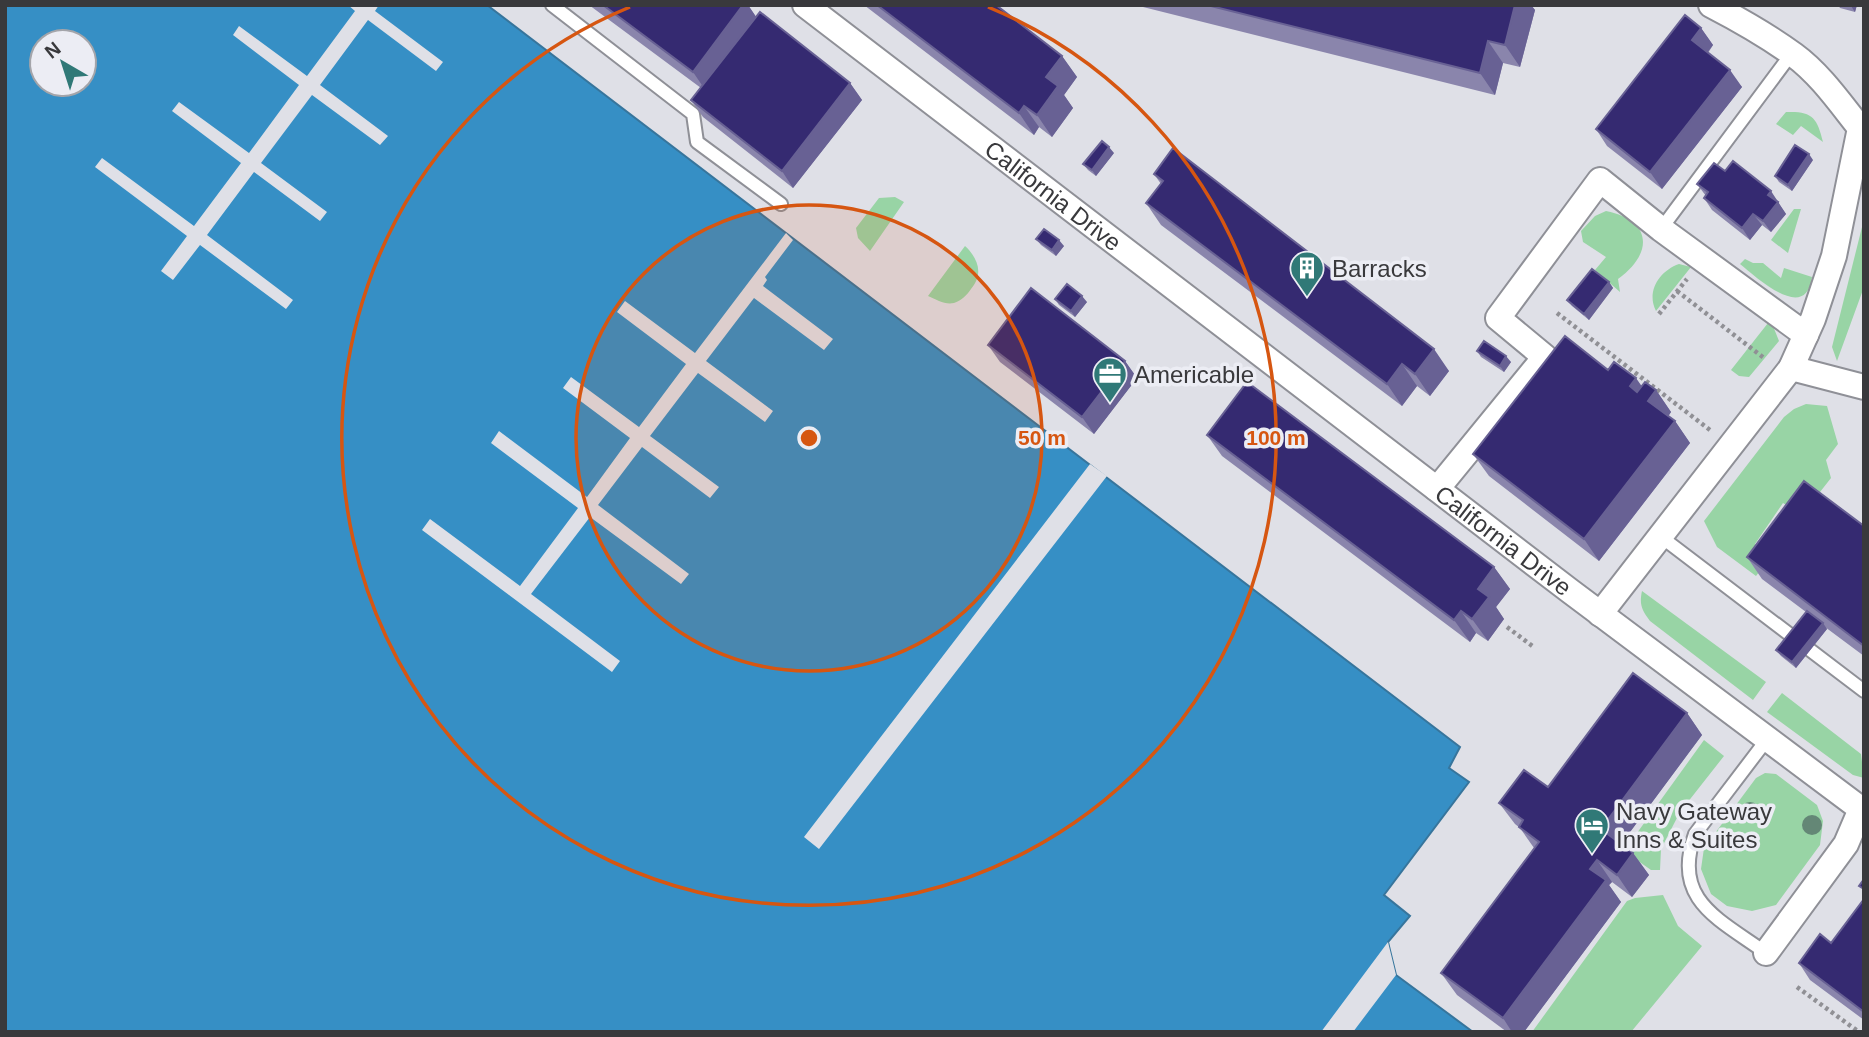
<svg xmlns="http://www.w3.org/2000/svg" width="1869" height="1037" viewBox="0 0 1869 1037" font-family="Arial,sans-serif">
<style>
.green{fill:#98d4a5}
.water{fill:#368fc5;stroke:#37759c;stroke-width:2;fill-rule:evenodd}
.pier{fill:#dfe0e7}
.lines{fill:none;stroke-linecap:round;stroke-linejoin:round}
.lane-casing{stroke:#8f9097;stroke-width:16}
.street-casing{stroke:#8f9097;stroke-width:28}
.path{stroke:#909095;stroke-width:4.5;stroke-dasharray:3.5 3.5;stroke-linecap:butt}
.lane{stroke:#fff;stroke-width:12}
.street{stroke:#fff;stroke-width:24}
.tree{fill:#648776}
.wall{fill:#8a85ac}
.shaded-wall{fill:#686194}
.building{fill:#352a71;stroke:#686194;stroke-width:2}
.ring{fill:none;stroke:#d65611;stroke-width:3.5}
.labels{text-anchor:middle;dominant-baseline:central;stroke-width:7;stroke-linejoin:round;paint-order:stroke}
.street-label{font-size:24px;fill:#39393c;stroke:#ecedf4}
.poi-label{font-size:24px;fill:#39393c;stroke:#ecedf4;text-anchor:start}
.centre{fill:#d65611;stroke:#ecedf4;stroke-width:3.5}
.ring-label{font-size:21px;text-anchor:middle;font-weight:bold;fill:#d65611;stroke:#ecedf4;stroke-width:7;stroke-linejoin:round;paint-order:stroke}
</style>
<rect width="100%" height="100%" fill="#dfe0e7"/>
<path class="green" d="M1786 112C1812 111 1817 117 1823 142L1801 126 1793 135 1776 124Z
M895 197 904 202 870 251 858 238 856 228 879 198Z
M1794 209H1801L1788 253 1771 240Z
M1606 211C1652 220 1654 253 1618 279L1620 292 1595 270 1606 257 1583 242 1581 231 1595 216Z
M1864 219V287L1837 361 1832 347Z
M965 246C978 258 984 274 971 289 967 295 961 301 954 303 945 305 937 300 928 296Z
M1745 259 1753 263H1763L1781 278 1784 268 1812 277C1806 324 1756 277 1740 264Z
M1679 264 1691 267 1656 311C1646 292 1659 271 1679 264Z
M1768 323 1773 326 1779 341 1749 377 1739 376 1731 370Z
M1806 404 1827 406 1838 444 1826 460 1831 478 1802 515 1783 503 1755 544 1771 557 1756 576 1717 547 1704 521 1784 417 1794 409Z
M1642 591 1766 682 1753 700 1650 621C1642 610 1639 605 1642 591Z
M1782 693 1861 754 1864 778 1853 775 1767 712Z
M1704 740 1724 756 1680 812 1661 849 1660 870H1651L1624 851Z
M1765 773 1776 774 1817 805 1823 821 1820 845 1776 905 1752 911 1727 906 1711 894 1701 869 1704 848 1756 778Z
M1663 895 1678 926 1702 946 1631 1032H1532L1627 901 1635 898Z"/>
<path class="water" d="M5 5H487L1460 747 1449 768 1469 782 1384 895 1410 916 1388 942 1396 975 1473 1032H5ZM42 42H84V84H42Z"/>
<path class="pier" d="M348 5H379L375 11 443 62 436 71 368 20 320 85 388 136 380 145 312 95 261 163 327 212 320 221 254 172 207 235 293 300 286 309 200 245 173 280 161 271 187 236 95 167 102 158 194 226 241 163 172 111 179 102 249 153 299 85 233 35 239 26 307 76 355 11Z
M786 233 793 240 765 277 767 280 763 286 833 339 824 350 754 298 706 361 773 411 765 422 698 373 650 436 719 487 710 498 642 447 598 505 689 574 681 584 590 517 531 594 620 661 612 672 422 530 430 519 520 586 578 508 491 443 499 431 587 497 630 438 563 388 571 377 639 427 686 364 617 312 625 301 695 353Z
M1090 464 1107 476 819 849 804 837Z
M1388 942 1396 975 1353 1032H1321Z"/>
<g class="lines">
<g class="lane-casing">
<path id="lane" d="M552 5 693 114 697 142 781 204
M1661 229 1792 53
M1660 536 1864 691
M1766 953C1719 919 1671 900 1695 834L1768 738"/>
</g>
<g class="street-casing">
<g id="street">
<path id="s1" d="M805 5 1570 591 1861 809 1846 844 1766 953"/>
<path d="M1791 368 1864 387"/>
<path d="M1437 489 1545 357 1498 318 1600 180 1661 229 1806 335"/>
<path d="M1600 614 1791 368 1813 319 1834 256 1860 128C1840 103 1820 74 1794 55 1768 36 1740 20 1711 5"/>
</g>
</g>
<path class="path" d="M1677 291 1764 358
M1557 313 1710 430
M1659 314 1687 279
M1507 627 1535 648
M1797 987 1859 1032"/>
<use href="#lane" class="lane"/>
<use href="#street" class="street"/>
</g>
<g class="tree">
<circle cx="1750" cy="812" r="10"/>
<circle cx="1812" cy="825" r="10"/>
</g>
<path class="wall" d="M589 5H748L756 17 850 83 862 100 793 188 703 117 691 100 701 88Z
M864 5H996L1062 56 1077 77 1064 95 1073 108 1052 137 1039 127 1034 135Z
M1135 5H1531L1535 10 1520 67 1503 63 1495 95Z
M1838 5H1857L1855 12 1840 8Z
M1701 28 1713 45 1708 53 1742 87 1662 189 1607 146 1596 129Z
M1114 153 1096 176 1088 170 1083 164Z
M1813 160 1792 191 1779 182 1775 176Z
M1725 171 1779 202V204L1786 214 1771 232 1762 225 1750 240 1712 210 1704 198 1706 196 1697 184Z
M1154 174 1449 371 1430 396 1417 386 1402 406 1161 225 1146 203 1161 184Z
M1036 239 1064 246 1056 256 1041 245Z
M1609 282 1613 288 1589 320 1572 306 1567 300Z
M1055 299 1087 302 1075 317 1059 305Z
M988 345 1125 361 1137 378 1094 434 1000 362Z
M1477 351 1511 362 1504 372 1481 357Z
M1608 370 1642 386 1656 390 1671 412 1668 416 1675 421 1690 443 1599 561 1489 476 1473 454Z
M1207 435 1494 567 1510 589 1496 607 1504 619 1488 641 1476 633 1470 642 1222 456Z
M1864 526V656L1825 627 1827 629 1796 668 1781 656 1776 650 1806 612 1762 579 1747 557Z
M1687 713 1702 735 1621 844 1633 853 1649 875 1632 897 1612 882 1609 885 1621 902 1524 1032H1507L1457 995 1441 973 1534 848 1520 828 1515 824 1499 803 1548 787Z
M1864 899V1020L1810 980 1799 963 1831 943Z"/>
<path class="shaded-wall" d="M743 5H748L761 24 708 94 693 72Z
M1515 5H1531L1535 10 1520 67 1505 45Z
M1851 5H1857L1855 12 1851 6Z
M1701 28 1713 45 1704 57 1692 40Z
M1488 41 1503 63 1495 95 1480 73Z
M1062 56 1077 77 1064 95 1073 108 1052 137 1037 115 1046 77Z
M1730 70 1742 87 1662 189 1650 172Z
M850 83 862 100 793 188 782 171Z
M1024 106 1039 127 1034 135 1019 113Z
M1109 147 1114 153 1096 176 1092 170Z
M1809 154 1813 160 1792 191 1788 185Z
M1771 191 1786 214 1771 232 1763 221 1768 195Z
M1753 214 1762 225 1750 240 1742 228Z
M1059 240 1064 246 1056 256 1052 250Z
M1609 282 1613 288 1589 320 1584 314Z
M1082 296 1087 302 1075 317 1071 311Z
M1434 349 1449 371 1430 396 1415 374Z
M1506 356 1511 362 1504 372 1500 366Z
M1125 361 1137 378 1094 434 1082 417Z
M1402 364 1417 386 1402 406 1387 384Z
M1636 378 1650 398 1656 390 1671 412 1664 423 1630 386Z
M1675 421 1690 443 1599 561 1584 539Z
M1494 567 1510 589 1496 607 1504 619 1488 641 1472 619 1478 589Z
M1461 611 1476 633 1470 642 1454 620Z
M1823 623 1827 629 1796 668 1792 662Z
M1687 713 1702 735 1616 851 1601 829Z
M1633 853 1649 875 1632 897 1617 875Z
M1597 860 1612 882 1609 885 1621 902 1524 1032H1512L1503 1018 1590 869Z"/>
<path class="building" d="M603 5H743L693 72Z
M877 5H996L1062 56 1046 77 1058 86 1037 115 1024 106 1019 113Z
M1207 5H1515L1505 45 1488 41 1480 73Z
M760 12 850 83 782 171 691 100Z
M1685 15 1701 28 1692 40 1730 70 1650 172 1596 129Z
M1102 141 1109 147 1092 170 1083 164Z
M1795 145 1809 154 1788 185 1775 176Z
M1173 148 1434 349 1415 374 1402 364 1387 384 1146 203 1163 181 1154 174Z
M1733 161 1771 191 1768 195 1778 202 1763 221 1753 214 1742 228 1704 198 1708 192 1697 184 1714 163 1725 171Z
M1044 229 1059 240 1052 250 1036 239Z
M1592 269 1609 282 1584 314 1567 300Z
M1067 284 1082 296 1071 311 1055 299Z
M1031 288 1125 361 1082 417 988 345Z
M1565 336 1608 370 1614 362 1636 378 1630 386 1637 392 1645 382 1656 390 1648 401 1675 421 1584 539 1473 454Z
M1484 341 1506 356 1500 366 1477 351Z
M1247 382 1494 567 1478 589 1489 597 1472 619 1461 611 1454 620 1207 435Z
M1804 481 1864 526V646L1747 557Z
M1807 611 1823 623 1792 662 1776 650Z
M1633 673 1687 713 1601 829 1633 853 1617 875 1597 860 1590 869 1606 880 1503 1018 1441 973 1539 842 1519 827 1523 820 1499 803 1524 770 1548 787Z
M1864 879V889L1859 886Z
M1864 899V1012L1799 963 1820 934 1831 943Z"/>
<circle cx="809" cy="438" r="233" fill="#d65611" fill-opacity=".12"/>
<g class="ring">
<circle cx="809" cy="438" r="233"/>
<path d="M988 7A467 467 0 1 1 630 7"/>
</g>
<defs>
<g id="building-pin" transform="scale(1.75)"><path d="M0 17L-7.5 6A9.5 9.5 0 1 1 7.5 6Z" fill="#307977" stroke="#ecedf4"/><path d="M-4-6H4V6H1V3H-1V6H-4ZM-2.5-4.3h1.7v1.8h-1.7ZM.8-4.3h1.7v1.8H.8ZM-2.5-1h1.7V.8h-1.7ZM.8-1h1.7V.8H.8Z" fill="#fff"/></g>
<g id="office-pin" transform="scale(1.75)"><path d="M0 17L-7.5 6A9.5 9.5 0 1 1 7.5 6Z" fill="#307977" stroke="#ecedf4"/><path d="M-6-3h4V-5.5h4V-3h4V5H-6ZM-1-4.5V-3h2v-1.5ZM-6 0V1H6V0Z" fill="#fff"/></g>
<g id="hotel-pin" transform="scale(1.75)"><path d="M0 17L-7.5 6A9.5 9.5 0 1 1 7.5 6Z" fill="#307977" stroke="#ecedf4"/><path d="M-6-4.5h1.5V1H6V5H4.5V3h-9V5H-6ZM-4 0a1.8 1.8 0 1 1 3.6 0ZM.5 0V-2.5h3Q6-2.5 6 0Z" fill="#fff"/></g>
</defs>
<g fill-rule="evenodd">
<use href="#building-pin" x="1307" y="268"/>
<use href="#office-pin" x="1110" y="374"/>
<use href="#hotel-pin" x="1592" y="825"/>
</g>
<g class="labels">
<g class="street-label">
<text stroke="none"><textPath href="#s1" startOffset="313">California Drive</textPath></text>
<text stroke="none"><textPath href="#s1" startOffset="880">California Drive</textPath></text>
</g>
<g class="poi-label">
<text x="1332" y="268">Barracks</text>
<text x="1134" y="374">Americable</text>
<text x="1616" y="811">Navy Gateway<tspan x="1616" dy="28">Inns &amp; Suites</tspan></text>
</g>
</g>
<circle cx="809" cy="438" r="10" class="centre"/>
<g class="ring-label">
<text x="1042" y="445">50 m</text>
<text x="1276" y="445">100 m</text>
</g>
<rect width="1869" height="1037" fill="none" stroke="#39393c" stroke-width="14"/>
<g transform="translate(63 63) rotate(321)"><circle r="33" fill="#ecedf4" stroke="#a4a5aa" stroke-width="2"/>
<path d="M0-5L12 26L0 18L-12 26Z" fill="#307977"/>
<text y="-10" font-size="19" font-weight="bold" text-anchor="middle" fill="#39393c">N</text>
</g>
</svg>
